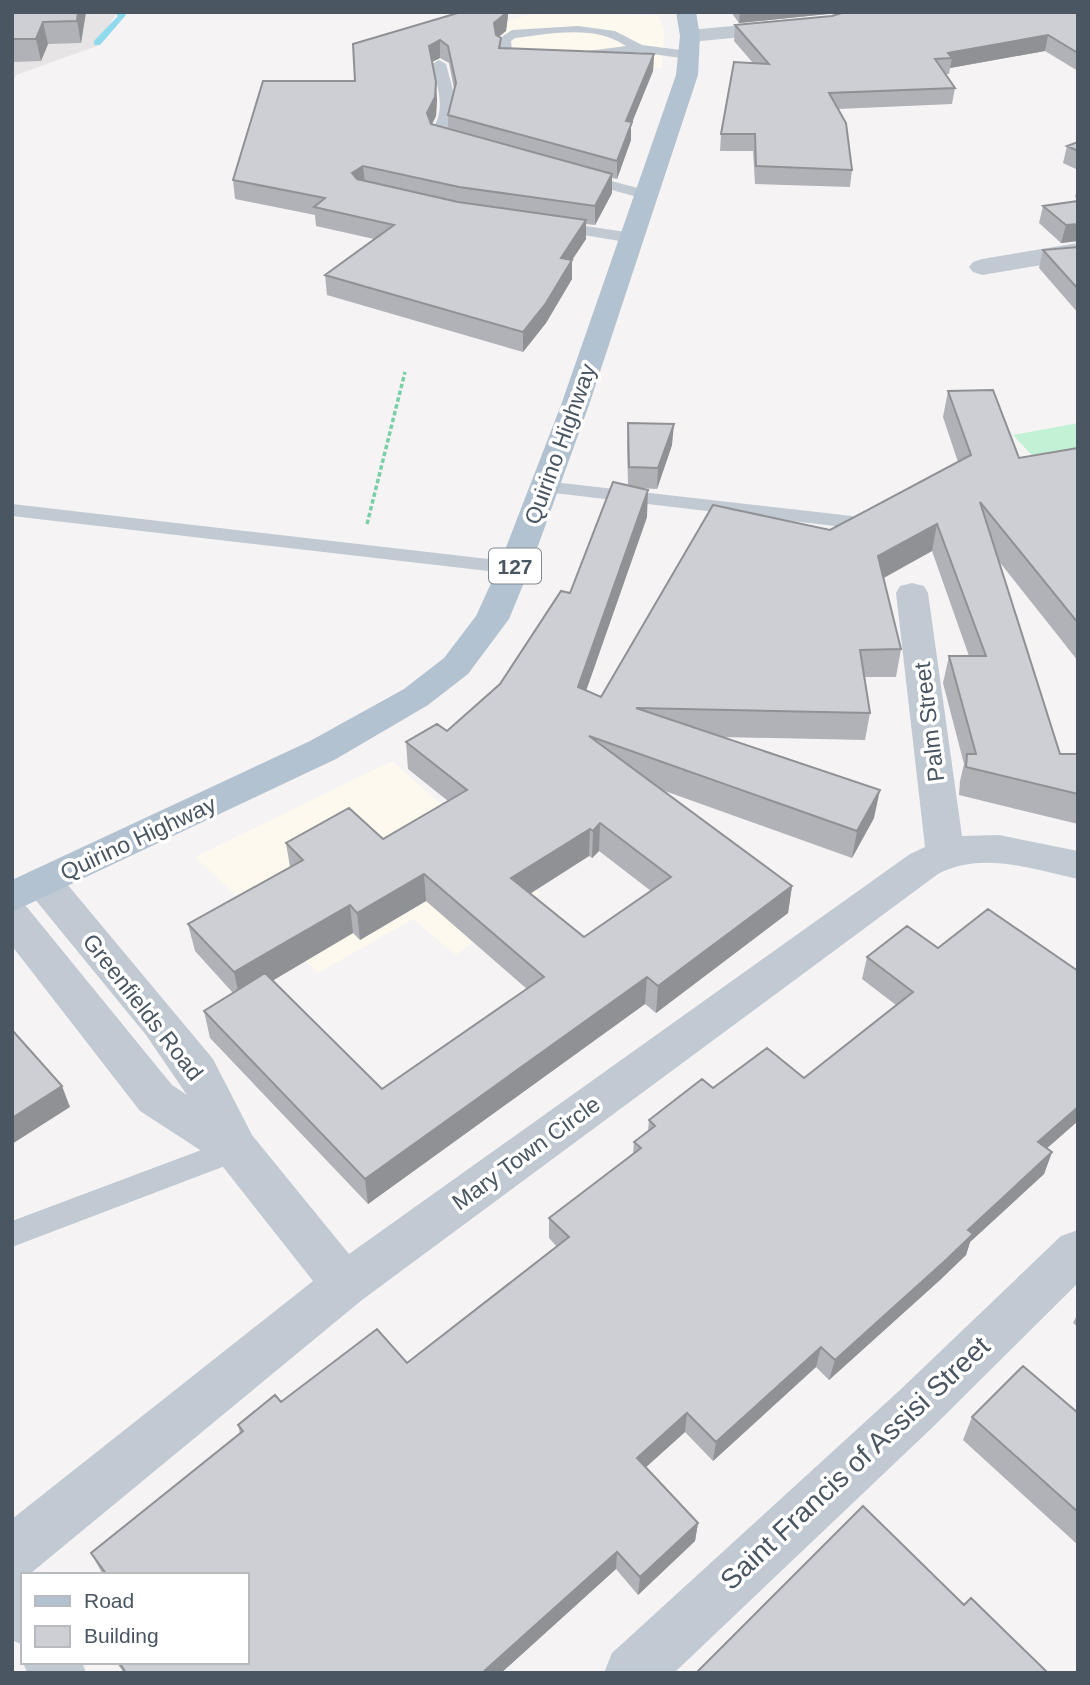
<svg xmlns="http://www.w3.org/2000/svg" width="1090" height="1685" viewBox="0 0 1090 1685" font-family="Arial,sans-serif">
<style>
.commercial{fill:#fdf9ef}
.education{fill:#e6e4e5}
.green{fill:#c3f1d5}
.lines{fill:none;stroke-linecap:round;stroke-linejoin:round}
.stream{fill:#90daee;fill-rule:evenodd}
.path{stroke:#7ad0a6;stroke-width:3.5;stroke-dasharray:4.5 2.5;stroke-linecap:butt}
.service{fill:#c1cad2;fill-rule:evenodd}
.minor{fill:#c1cad2;fill-rule:evenodd}
.primary{fill:#b3c2d1;fill-rule:evenodd}
.wall{fill:#b0b2b7;fill-rule:evenodd}
.shaded-wall{fill:#909195}
.building{fill:#cdcfd5;stroke:#909195;stroke-width:2;fill-rule:evenodd}
.labels{text-anchor:middle;dominant-baseline:central;stroke-width:7;stroke-linejoin:round;paint-order:stroke}
.shield{fill:#fff;stroke:#808990;stroke-width:2}
.shield-label{font-size:21px;font-weight:bold;fill:#4a5661}
.street-label{font-size:23px;fill:#4a5661;stroke:#fff}
.near-street-label{font-size:28px;fill:#4a5661;stroke:#fff}
</style>
<rect width="100%" height="100%" fill="#f5f3f3"/>
<path class="commercial" d="M531 14 659 15 664 32 662 68 513 61 493 26Z
M392 761 540 893 456 955 413 919 318 973 195 857Z"/>
<path class="education" d="M12 12H110L116 14 97 46 16 75 12 83Z"/>
<path class="green" d="M1078 423V460L1042 466 1013 435Z"/>
<g class="lines">
<path class="stream" d="M114 12H123L126 15 100 45H94V41L118 16Z"/>
<path class="path" d="M367 524 405 372"/>
<path class="service" d="M578 26 615 31 642 45 688 51 695 55 688 59 638 52 585 59 580 58V52L626 46C595 24 550 34 515 38L511 41 512 50 540 54V60C526 63 510 61 499 52L497 40 512 30Z
M439 60 446 64C452 88 463 112 444 133L463 142V148L434 141 430 133C447 110 438 90 432 64Z
M581 173 653 192 656 195 648 200 576 180V174Z
M553 221 632 233 640 238 632 243 547 229V223Z
M544 481 852 516 862 522 852 528 537 491 534 487 537 483Z
M12 504 514 562 524 568 514 574 12 516Z
M236 1137 246 1140 250 1149 246 1158 12 1247V1221Z"/>
<path class="minor" d="M838 12H858L852 23 829 29 690 42 680 36 690 30 829 17Z
M1078 243V259L982 275 973 272 969 267 973 262 982 259Z
M912 583 924 586 928 593 962 836 999 835 1078 851V879C1032 869 982 851 938 874L362 1300 31 1573 23 1575V1645L12 1640V1519L313 1281 220 1163 140 1111 12 946V902L26 906 172 1085 187 1095 146 1035 29 892 23 882 29 872 43 868 57 872 213 1059 252 1135 349 1254 910 854 925 847 896 593 900 586Z
M1078 1230V1283L936 1424 674 1673H604L612 1653 900 1390 1061 1236Z
M23 1662H82L86 1673H27Z"/>
<path class="primary" d="M676 12H696L700 36 698 75 589 405 530 568 509 619 468 674 428 705 336 759 12 912V880L310 741 404 689 444 658 476 616 498 568 561 405 676 75 680 36Z"/>
</g>
<path class="wall" d="M12 12H86L81 43 48 44 41 61 12 62Z
M731 12H832L828 14 739 23Z
M1078 12V71L1045 51 950 68 949 74H946L955 88 952 104 838 109 852 170 850 187 755 184 753 151H720L721 134 753 63 734 41 735 25 832 16Z
M508 15 506 31 499 37 501 38V48L654 54 653 71 631 125V140L617 179 612 178V193L595 225 586 224V239L572 260V279L546 323 523 352 327 295 325 275 374 239 316 226 315 215 235 199 233 180 355 81 353 44ZM440 58 449 63 454 89 448 115V129L432 124 436 116 437 100 432 62Z
M1078 142V170L1063 163 1067 146Z
M1078 186V199L1075 197Z
M1078 201V241L1061 243 1039 223 1043 206Z
M1078 247V313L1039 268 1043 250Z
M948 391 1019 458 1078 448V661L998 560 1060 754H1078V824L959 795 960 781 964 764 943 683 949 656H969L932 551 884 578 901 649 896 677H865L870 713 865 740 722 737 874 818 852 858 662 790 792 886 788 913 656 1013 645 1004 368 1204 210 1038 204 1011 233 993 195 951 188 924 290 867 286 843 383 839 448 801 408 769 406 742 447 731 500 684 570 593 628 486 627 444 628 423 672 445 657 489 639 488 647 517 586 690 601 697 830 530 958 462 943 417ZM599 851 651 891 584 937 530 894 589 856 592 858ZM426 901 527 989 382 1089 273 980 353 933 360 940Z
M938 948 1078 971V1121L1047 1148 1052 1152 1044 1174 970 1242 966 1255 940 1280 829 1380 816 1367 713 1461 685 1432 646 1467 698 1523 695 1541 638 1595 616 1569 501 1673H124L116 1662H247V1575H103L91 1553 240 1433 238 1425 281 1402 407 1363 557 1247 549 1238V1218L633 1154 634 1142 648 1131 649 1120 713 1088 804 1078 896 1005 862 979 867 957Z
M1078 1313V1327L1073 1323Z
M1078 1413V1545L963 1440 972 1417Z"/>
<path class="shaded-wall" d="M78 12H86L81 43 77 21Z
M506 12H508V15L506 31 494 40V23Z
M740 12H832L828 14 739 23Z
M43 22 48 44 41 61 36 39Z
M1048 35 1045 51 950 68 952 58 948 53Z
M440 40V58L430 63 429 46Z
M654 54 653 71 631 125V140L617 179V161L626 121Z
M436 82 437 100 436 116 428 132 427 113Z
M363 166 365 184 353 192 352 173Z
M612 174V193L595 225V206Z
M586 220V239L560 278 561 258Z
M1078 224V241L1061 243 1066 225Z
M572 260V279L546 323 523 352V332Z
M674 424 672 445 657 489 658 468Z
M648 490 647 517 578 714V687Z
M937 524 932 551 874 583 878 556Z
M880 790 874 818 852 858 857 831Z
M600 823 599 851 592 858 593 831Z
M590 829 589 856 512 905 511 878Z
M424 874 426 901 360 940 357 913Z
M792 886 788 913 656 1013 658 986Z
M350 905 353 933 240 1000 234 972Z
M647 977 645 1004 368 1204 365 1179Z
M62 1086 70 1107 12 1144V1118Z
M1078 1107V1121L1030 1163 1038 1142Z
M1052 1152 1044 1174 970 1242 966 1255 940 1280 829 1380 835 1360 968 1230Z
M821 1347 816 1367 713 1461 716 1442Z
M687 1413 685 1432 635 1477 637 1458Z
M698 1523 695 1541 638 1595 640 1577Z
M617 1552 616 1569 501 1673H482Z"/>
<path class="building" d="M12 12H78L77 21 43 22 36 39H12Z
M461 12H506L505 14 494 23 496 35 501 38 499 48 654 54 626 121 632 122 617 161 448 115 456 83 448 46 440 40 429 46 436 82 435 97 427 113 431 124 612 174 595 206 459 187 363 166 352 173 357 179 458 202 586 220 561 258 572 260 546 303 523 332 325 275 394 225 314 207 325 198 233 180 263 81H355L353 44Z
M845 12H1078V53L1048 35 948 53 952 58 935 59 955 88 829 93 846 123 852 170 756 166 755 134H721L734 62 769 64 735 25 832 16Z
M1078 142V151L1067 146Z
M1078 201V224L1066 225 1043 206Z
M1078 247V289L1043 250Z
M993 390 1019 458 1078 448V623L980 502 1060 754H1078V794L966 767 967 754H976L949 656H986L937 524 878 556 901 649 860 650 870 713 636 708 880 790 857 831 589 736 792 886 658 986 647 977 365 1179 204 1011 265 973 382 1089 544 977 424 874 357 913 350 905 234 972 188 924 303 860 286 843 349 808 383 839 467 790 406 742 437 724 447 731 500 684 561 591 570 593 613 482 648 490 578 687 601 697 713 505 830 530 971 455 948 391ZM600 823 671 877 584 937 511 878 590 829 593 831Z
M628 423 674 424 658 468 629 467Z
M988 909 1078 971V1107L1038 1142 1052 1152 968 1230 973 1234 947 1259 835 1360 821 1347 716 1442 687 1413 637 1458 698 1523 640 1577 617 1552 482 1673H126L119 1662H247V1575H107L91 1553 243 1431 238 1425 275 1395 281 1402 377 1329 407 1363 569 1237 549 1218 641 1148 634 1142 655 1126 649 1120 702 1079 713 1088 767 1048 804 1078 913 992 867 957 907 926 938 948Z
M12 1030 62 1086 12 1118Z
M1023 1366 1078 1413V1512L972 1417Z
M863 1506 964 1605 971 1598 1048 1673H696Z"/>
<g class="labels">
<rect class="shield" x="489" y="548.5" width="52" height="35" rx="5"/>
<g class="shield-label">
<text x="515" y="566">127</text>
</g>
<g class="street-label">
<text transform="translate(560 444) rotate(-70)">Quirino Highway</text>
<text transform="translate(929 722) rotate(-97)">Palm Street</text>
<text transform="translate(138 838) rotate(-25)">Quirino Highway</text>
<text transform="translate(143 1007) rotate(52)">Greenfields Road</text>
<text transform="translate(526 1153) rotate(-36)">Mary Town Circle</text>
</g>
<g class="near-street-label">
<text transform="translate(855 1463) rotate(-43)">Saint Francis of Assisi Street</text>
</g>
</g>
<rect width="1090" height="1685" fill="none" stroke="#4a5661" stroke-width="28"/>
<rect x="21" y="1573" width="228" height="91" fill="#ffffff" stroke="#b7bbc0" stroke-width="2"/>
<rect x="35" y="1596" width="35" height="10" fill="#b3c2d1" stroke="#b7bbc0" stroke-width="2"/>
<text x="84" y="1608" font-size="21" fill="#4a5661">Road</text>
<rect x="35" y="1626" width="35" height="21" fill="#cdcfd5" stroke="#b7bbc0" stroke-width="2"/>
<text x="84" y="1643" font-size="21" fill="#4a5661">Building</text>
</svg>
